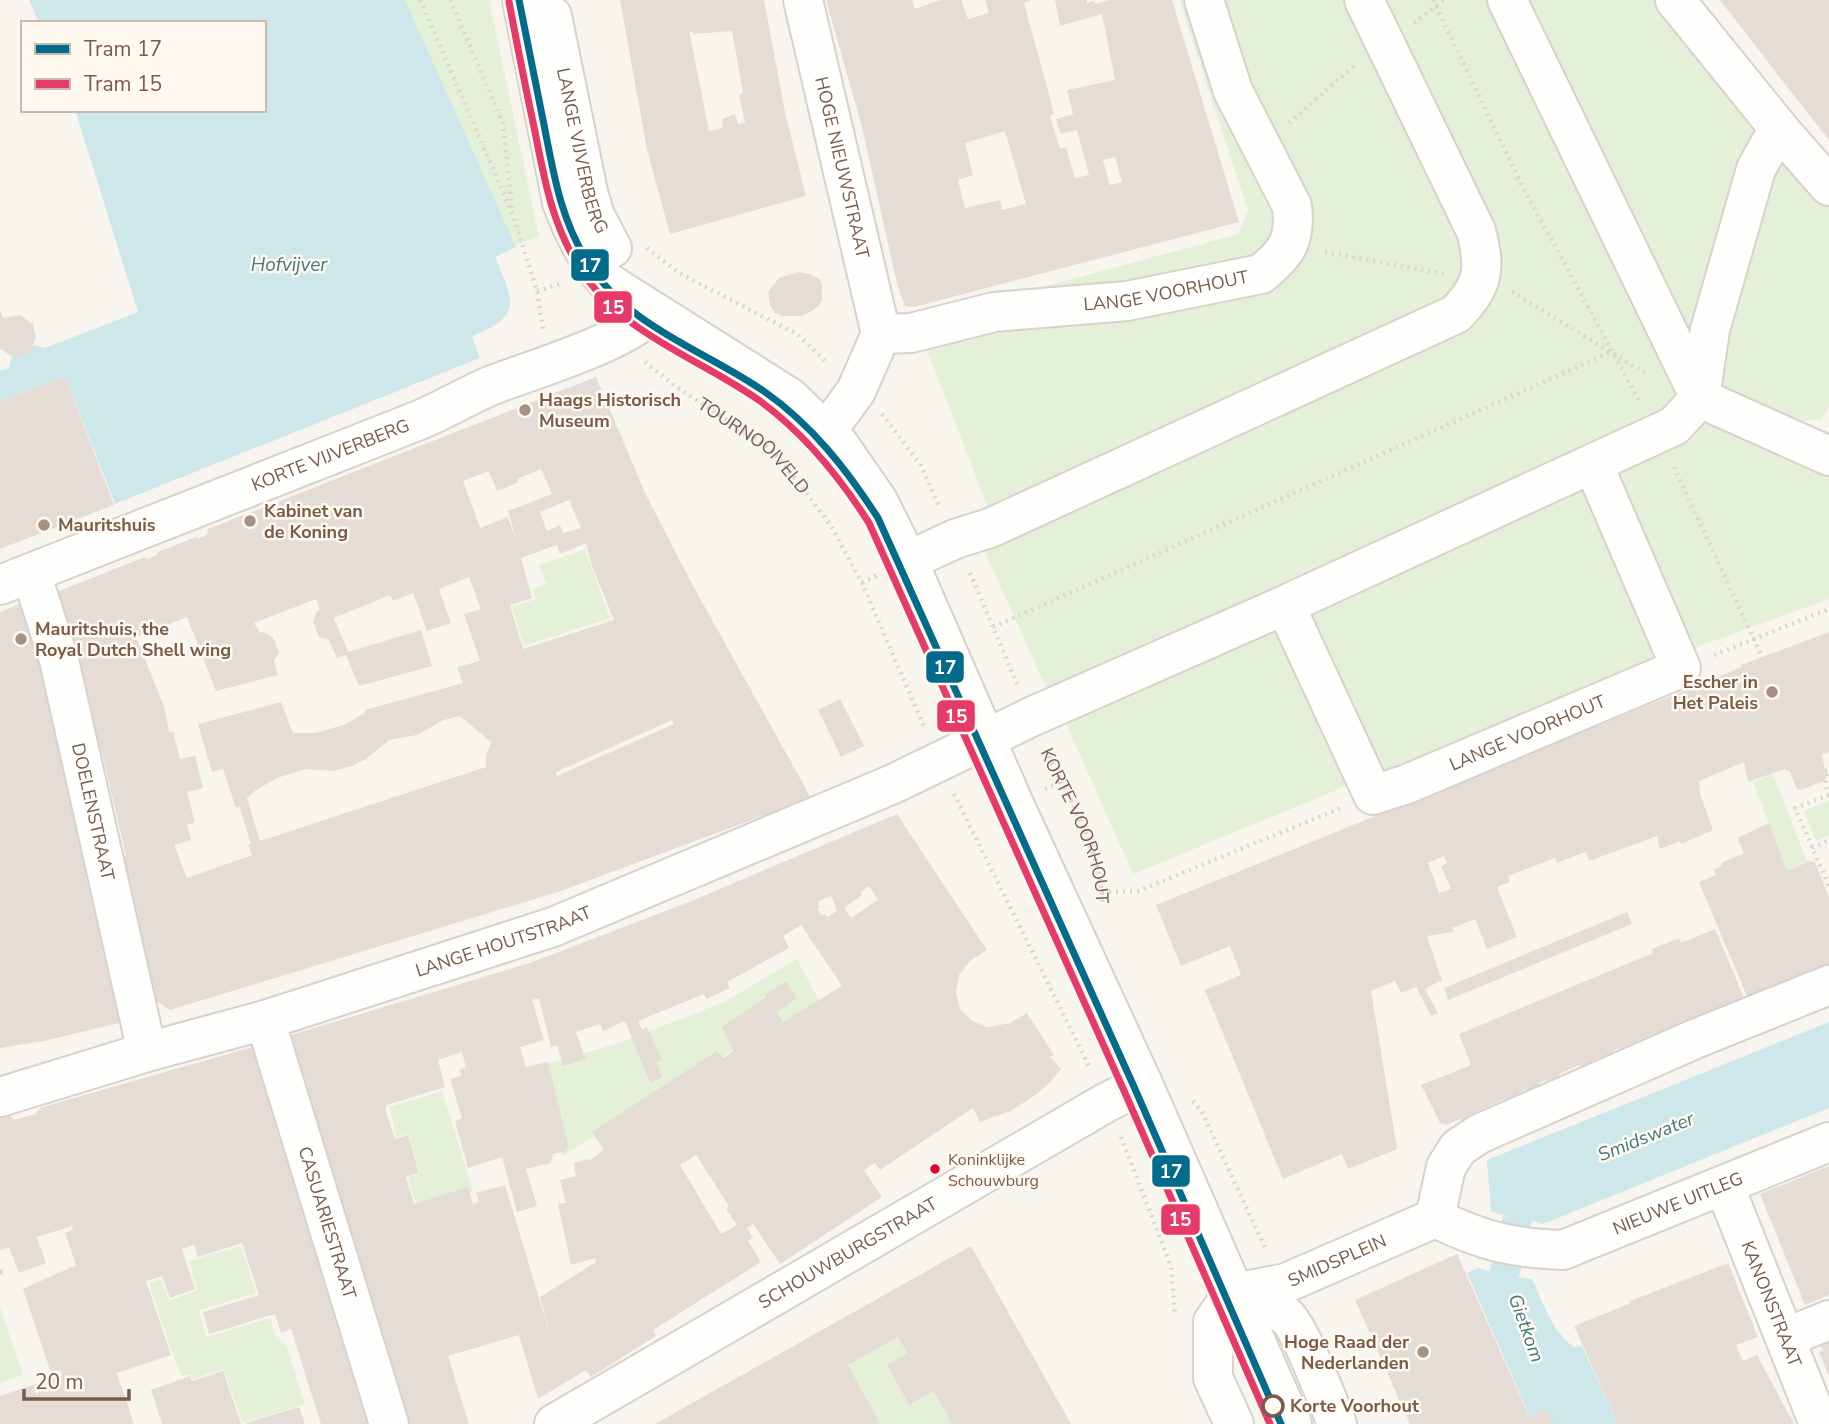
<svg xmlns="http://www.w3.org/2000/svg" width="1829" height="1424" viewBox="0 0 1829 1424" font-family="'Nunito Sans',sans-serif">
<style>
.green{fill:#e5f0d8}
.water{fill:#cee7ea}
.building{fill:#e5ddd5;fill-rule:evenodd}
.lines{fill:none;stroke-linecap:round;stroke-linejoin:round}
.minor-casing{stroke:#d8d2cb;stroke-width:42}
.path{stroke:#dbd5cf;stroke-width:4.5;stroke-dasharray:2 5;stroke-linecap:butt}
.minor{stroke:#fefefc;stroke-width:38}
.tram-1-casing{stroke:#fff9f0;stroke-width:12}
.tram-2-casing{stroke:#fff9f0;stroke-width:12}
.tram-1{stroke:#006b8b;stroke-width:7}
.tram-2{stroke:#e63a6b;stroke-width:7}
.poi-dot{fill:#a59284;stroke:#fff9f0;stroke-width:2.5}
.bus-dot{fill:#e4002b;stroke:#fff9f0;stroke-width:2.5}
.stop-dot{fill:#fff9f0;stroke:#795c4b;stroke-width:3.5}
.labels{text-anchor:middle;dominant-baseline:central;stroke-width:5;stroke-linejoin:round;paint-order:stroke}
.bus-label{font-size:16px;fill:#795c4b;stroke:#fff9f0;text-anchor:start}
.street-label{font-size:18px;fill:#795c4b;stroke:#fff9f0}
.poi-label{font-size:18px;font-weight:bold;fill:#795c4b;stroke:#fff9f0;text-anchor:start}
.stop-label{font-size:18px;font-weight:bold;fill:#795c4b;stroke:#fff9f0;text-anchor:start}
.water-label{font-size:19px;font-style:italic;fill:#417986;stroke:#fff9f0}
.line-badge{stroke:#fff9f0;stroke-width:2.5}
.badge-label{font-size:19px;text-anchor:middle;font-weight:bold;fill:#fff}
</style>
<rect width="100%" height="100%" fill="#f8f5ee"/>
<path class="green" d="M389 0H489L539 236 499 252Z
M1179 0H1694L1829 173V407L1820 420 1791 422 1829 471V599L1584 688 1133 874 1063 717 1051 699 981 543 991 516 924 342 886 329 1239 234 1248 210Z
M585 549 610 618 524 646 512 607 536 599 533 589 546 584 539 565Z
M1773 774 1807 862 1787 871 1753 782Z
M1829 800V835L1816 841 1804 811Z
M797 959 821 1004 788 1027 781 1020 562 1156 540 1066 619 1043 724 1002Z
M442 1091 473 1191 417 1208 408 1178 420 1173 408 1134 397 1137 389 1107Z
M241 1246 256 1293 199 1310 206 1337 270 1318 275 1335 286 1345 305 1404 243 1423 223 1369 193 1379 190 1374 182 1376 173 1355 149 1283 161 1279 169 1301 197 1290 189 1261Z
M0 1307 23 1375 0 1383Z
M898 1337 907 1353 887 1365 909 1405 934 1391 952 1424H876L880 1421 848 1365Z"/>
<path class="water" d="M29 0H405L516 247 495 257C513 300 524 316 472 336L480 358 115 504 65 376 0 401V371L9 368 12 356C22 355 27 353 33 345L45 348 138 312 75 110H264V23H39Z
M1829 1022V1108L1543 1224 1532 1221 1519 1277 1532 1279C1543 1302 1552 1332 1574 1347L1582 1346 1618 1424H1533L1467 1273 1478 1268 1490 1271 1503 1215 1491 1211 1487 1160Z"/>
<path class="building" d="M620 0H764L785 112 806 196 670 234 647 150ZM693 31V34L732 31 743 93 739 95 745 123 738 124 735 114 722 119 723 128 709 131 690 35V32Z
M826 0H912L915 9 940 0H961L968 19 989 13 985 0H1032L1024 3 1054 113 1050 116 1060 149 1066 147 1075 178 1089 175 1077 130 1061 134 1058 126 1056 119 1073 114 1067 90 1115 80 1102 14 1060 26 1055 0H1087V3L1094 1 1095 4 1108 0H1172L1239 222 914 307 905 306 898 288 862 127ZM1005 131 1026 204 1002 210 1000 200 965 208 958 180 973 175 965 143ZM1115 157 1122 182 1110 185 1103 160Z
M1720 0H1829V140L1795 97Z
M798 272 810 274 819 279 822 284V301L814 310 801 316H782L775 313 770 306 768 292 779 278Z
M0 310 3 318 20 315 33 324 36 338 29 352 21 356H12L0 349Z
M65 376 114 505 0 549V401Z
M596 377 646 495 691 582 811 798 558 892 170 1010 153 999 119 858 126 856 102 753 96 754 54 593 145 557 147 559 157 555 158 552 196 537 198 539 207 535 208 529ZM541 469 552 494 508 511 517 542 508 517 480 528 463 481 489 471 497 491 519 482 517 479ZM569 500 581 528 563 533 560 525 547 531 540 512ZM586 543 592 566 614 620 523 649 510 605 532 598 521 558 557 545 560 554ZM469 577 481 609 464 614 480 661 457 667 463 683 365 710 366 712 346 724 316 733H293L281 702 198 724 212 772 223 769 236 808 239 806 251 844 248 845 252 855 187 878 174 845 191 840 187 824 195 823 187 792 203 788 195 756 180 759 173 731 169 732 164 706 136 637 187 617 216 691 278 675 274 661 279 653 273 637 263 632 260 633 254 623 316 599 320 610 317 611 313 622 319 637 329 640 337 658 346 655 359 686 432 666 421 630 348 652 334 618 390 595 393 601 413 593 427 631 451 623 439 589ZM460 716 491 742 486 755V767L260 841 247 798 256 790 277 778 305 769 333 771 352 766 366 759 389 740 417 735 444 720ZM672 720 674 724 557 776 556 772Z
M27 601 123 1022 44 1041 0 1048V612Z
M1829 632V752L1822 754 1826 777 1824 781 1801 790 1797 789 1790 772 1785 769 1748 782 1744 762 1699 781 1700 794 1713 830 1681 844 1680 841 1660 849 1657 836 1589 861 1585 852 1557 863 1555 858 1508 876 1510 882 1497 887 1517 937 1487 949 1475 919 1452 928 1454 932 1427 936 1442 980 1425 989 1438 1013 1431 1016 1416 987 1401 993 1395 981 1371 991 1397 1149 1348 1169 1342 1154 1283 1179 1205 990 1241 975 1230 946 1181 966 1156 905 1742 667 1741 665ZM1444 856 1447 863 1441 866 1451 889 1439 893 1428 863Z
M840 699 864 746 841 757 818 710Z
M897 814 987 950 970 961 959 975 956 992 960 1009 972 1021 988 1027 1010 1023 1027 1013 1054 1055 1050 1057 1061 1069 1050 1082 1038 1093 1011 1111 980 1122 973 1108 880 1170 875 1163 864 1170 882 1197 780 1264 753 1224 747 1228 753 1238 748 1241 761 1262 653 1330 656 1336 591 1377 586 1370 538 1399 519 1335 448 1356 469 1424H405L284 1037 530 963 689 902ZM869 886 878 900 851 918 844 908 862 895 860 892ZM831 896 837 911 827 917 825 914 821 915 817 908 820 907 817 902ZM801 925 842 986 783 1022 777 1013 797 998 786 981 765 995 766 997 722 1027 733 1051 723 1058 717 1051 592 1132 604 1150 588 1161 587 1159 574 1163 576 1176 560 1180 566 1203 558 1204 571 1265 595 1258 596 1262 540 1297 552 1341 505 1185 476 1193 479 1202 473 1204 468 1187 414 1204 406 1177 419 1173 408 1135 395 1139 385 1109 387 1105 445 1087 438 1060 462 1052 466 1067 459 1070 462 1076 450 1079 462 1118 455 1121 468 1168 502 1157 517 1212 537 1206 526 1169 551 1163 553 1154 567 1151 568 1144 548 1062 526 1067 520 1047 544 1040 532 1000 539 998 551 1047 557 1045 563 1066 586 1059 576 1032 600 1024 603 1031 625 1021 650 1083 662 1077 656 1062 662 1060 647 1027 642 1030 638 1021 704 994 706 999 730 988 727 982 789 948 783 936ZM696 1155 729 1206 726 1209 737 1225 721 1234 680 1165Z
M1769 823 1787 871 1810 861 1815 862 1829 897V967L1748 999 1699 882 1716 875 1714 870 1722 866 1721 863 1744 853 1737 838Z
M1627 912 1632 924 1448 1000 1444 988Z
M1715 929 1745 1000 1682 1026V1023L1678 1028 1668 1032 1665 1030 1654 1034 1634 1043 1633 1047 1623 1051 1619 1048 1613 1051V1055L1603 1059 1599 1057 1583 1068 1579 1065 1559 1074 1558 1078 1548 1082 1545 1080 1539 1083V1087L1529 1091 1525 1089 1508 1101 1505 1099 1474 1113 1473 1116 1463 1121 1460 1119 1446 1125 1440 1123 1421 1085 1471 1065 1459 1034 1653 953 1652 949 1679 938 1681 943Z
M256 1046 372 1424H321L291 1329 281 1333 275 1314 209 1334 203 1312 259 1295 242 1243 198 1257 194 1245 182 1249 195 1289 170 1298 162 1276 146 1281 171 1355 117 1373 134 1424H0V1396L62 1375 60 1370 51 1373 23 1289 76 1265 65 1233 73 1230 72 1226 37 1237 46 1263 19 1273 9 1247 0 1250V1114L8 1113 14 1120 36 1114 40 1108 46 1106Z
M1826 1167H1829V1295L1805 1305 1760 1194Z
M971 1246 1071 1424H952L934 1391 909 1405 887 1365 907 1353 898 1337 848 1365 880 1422 876 1424H655Z
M1457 1254 1529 1416 1546 1408 1553 1424H1410L1355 1300Z
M1728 1263 1758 1337 1736 1345 1743 1361 1757 1355 1794 1424H1618L1574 1326 1631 1303 1630 1301Z
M1829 1337V1376L1819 1352 1823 1350 1819 1341Z
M223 1371 241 1424H162L151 1390 190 1376 192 1381Z
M299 1407 305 1424H247L246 1423Z"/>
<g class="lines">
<g class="minor-casing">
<g id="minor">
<path d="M522 0 562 202C573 232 586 259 607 282L789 397 840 446 878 501 908 561 1014 804 1143 1084 1292 1424"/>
<path id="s3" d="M803 0 881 334"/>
<path d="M1507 0 1700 398 1829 456"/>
<path d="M1675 0 1781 131 1829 186"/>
<path id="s4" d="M552 16 588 192 595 216 612 248"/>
<path id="s5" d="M881 334 911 333 994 312 1127 301 1261 274C1287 253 1296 240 1292 206L1233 91 1204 0"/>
<path d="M826 432 856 391 881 334"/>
<path d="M908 561 955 539 990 528 1456 314C1484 285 1486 269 1476 231L1364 0"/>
<path id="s6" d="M31 573 59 660 147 1052"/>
<path id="s7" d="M0 585 422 419C445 409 467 396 490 386 528 371 630 341 652 312"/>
<path id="s8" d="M1285 605 1373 795 1407 784 1681 668 1593 464"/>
<path id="s9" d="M265 1020 389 1424"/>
<path id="s10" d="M0 1097 147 1052 265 1020 553 927 893 784 1031 717 1285 605 1674 426 1700 398 1710 330 1756 169 1770 144 1781 131"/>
<path id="s11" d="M1724 1185 1819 1424"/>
<path d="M1435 1218 1446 1167 1458 1148 1479 1134 1695 1039 1829 985"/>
<path id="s12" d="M1435 1218C1482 1241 1511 1248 1563 1250L1829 1142"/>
<path d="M1236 1294C1249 1297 1275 1307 1286 1316 1299 1326 1329 1404 1337 1424"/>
<path d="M1785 1338 1829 1320"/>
<path id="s13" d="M554 1424 1107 1102 1143 1084"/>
<path id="s14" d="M1234 1424 1213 1378V1322L1228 1300 1245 1291 1286 1283 1435 1218"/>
</g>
</g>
<g class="path">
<path d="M420 0 513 215 537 291 543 329"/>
<path d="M450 0 503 123 512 208"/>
<path d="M1433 0 1522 186 1641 404"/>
<path d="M1414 23 1444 0"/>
<path d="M1289 123 1356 64"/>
<path d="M647 248 679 273 797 334 827 363"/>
<path d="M1325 252 1444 274"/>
<path d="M537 291 563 283"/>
<path d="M1512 292 1645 373"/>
<path id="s1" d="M645 362 675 386 771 449 802 487 831 526 862 583 925 729"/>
<path d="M882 414 920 464 940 508"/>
<path d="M1674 467 1762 657"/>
<path d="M970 573 1017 684"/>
<path d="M862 583 877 575"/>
<path d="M993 627 1611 352"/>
<path d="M1714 655 1829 609"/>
<path id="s2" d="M1046 750C1067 797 1103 852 1102 904"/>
<path d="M1825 771 1828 770 1825 784 1829 795"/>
<path d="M1045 789 1060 782"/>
<path d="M954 794 1090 1068"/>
<path d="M1829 795 1795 808 1829 886"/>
<path d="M1812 848 1829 840"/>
<path d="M1102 892 1138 891 1341 808"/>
<path d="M1193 1101 1202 1112 1266 1250"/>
<path d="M1121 1137 1171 1266 1175 1315"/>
<path d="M0 1272H2"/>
</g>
<use href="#minor" class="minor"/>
<g class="tram-1-casing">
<path id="tram-1" d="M519 0C527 42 536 83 544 125 554 175 560 217 587 261 628 328 705 350 765 392 812 425 847 470 878 518L1135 1089 1281 1424"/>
</g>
<g class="tram-2-casing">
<path id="tram-2" d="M509 2C517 44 525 85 534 127 544 177 551 222 579 267 621 335 698 357 760 401 805 434 839 476 869 523L1125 1093 1270 1424"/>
</g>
<use href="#tram-1" class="tram-1"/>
<use href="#tram-2" class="tram-2"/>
</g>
<g class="poi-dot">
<circle cx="525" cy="410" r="7"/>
<circle cx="250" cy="521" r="7"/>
<circle cx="44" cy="525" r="7"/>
<circle cx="21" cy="639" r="7"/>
<circle cx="1772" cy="692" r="7"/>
<circle cx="1423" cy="1352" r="7"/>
</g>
<circle class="bus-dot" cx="935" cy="1169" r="6"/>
<circle class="stop-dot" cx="1273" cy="1406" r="10"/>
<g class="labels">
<g class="bus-label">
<text x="948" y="1160">Koninklijke<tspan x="948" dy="21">Schouwburg</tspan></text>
</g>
<g class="street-label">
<text stroke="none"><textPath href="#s4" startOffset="138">LANGE VIJVERBERG</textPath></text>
<text stroke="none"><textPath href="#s3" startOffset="172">HOGE NIEUWSTRAAT</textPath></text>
<text stroke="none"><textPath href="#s5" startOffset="289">LANGE VOORHOUT</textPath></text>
<text stroke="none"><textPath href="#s1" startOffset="138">TOURNOOIVELD</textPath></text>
<text stroke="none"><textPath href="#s7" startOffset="355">KORTE VIJVERBERG</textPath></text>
<text stroke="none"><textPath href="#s8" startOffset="376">LANGE VOORHOUT</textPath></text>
<text stroke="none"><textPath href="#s6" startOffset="247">DOELENSTRAAT</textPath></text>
<text stroke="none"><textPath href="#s2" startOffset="82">KORTE VOORHOUT</textPath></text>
<text stroke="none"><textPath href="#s10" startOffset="527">LANGE HOUTSTRAAT</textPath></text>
<text stroke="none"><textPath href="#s12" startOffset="257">NIEUWE UITLEG</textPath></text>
<text stroke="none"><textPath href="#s9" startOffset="212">CASUARIESTRAAT</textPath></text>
<text stroke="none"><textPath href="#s13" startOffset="340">SCHOUWBURGSTRAAT</textPath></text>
<text stroke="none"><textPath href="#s14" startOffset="250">SMIDSPLEIN</textPath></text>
<text stroke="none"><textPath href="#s11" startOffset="128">KANONSTRAAT</textPath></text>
</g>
<g class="poi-label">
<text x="539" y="400">Haags Historisch<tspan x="539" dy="21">Museum</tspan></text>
<text x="264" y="511">Kabinet van<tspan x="264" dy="21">de Koning</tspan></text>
<text x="58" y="525">Mauritshuis</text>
<text x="35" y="629">Mauritshuis, the<tspan x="35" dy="21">Royal Dutch Shell wing</tspan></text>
<text x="1758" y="682" text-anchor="end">Escher in<tspan x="1758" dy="21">Het Paleis</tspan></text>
<text x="1409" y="1342" text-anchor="end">Hoge Raad der<tspan x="1409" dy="21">Nederlanden</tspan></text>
</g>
<g class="stop-label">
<text x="1290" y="1406">Korte Voorhout</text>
</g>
<g class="water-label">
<text x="289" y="265">Hofvijver</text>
<text transform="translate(1646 1137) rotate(-22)">Smidswater</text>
<text transform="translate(1526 1328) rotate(70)">Gietkom</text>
</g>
</g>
<g class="line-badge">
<rect x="570" y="248" width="40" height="34" rx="7" fill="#006b8b"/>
<rect x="593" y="290" width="40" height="34" rx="7" fill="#e63a6b"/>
<rect x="925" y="650" width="40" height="34" rx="7" fill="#006b8b"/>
<rect x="936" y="699" width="40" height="34" rx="7" fill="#e63a6b"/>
<rect x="1151" y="1154" width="40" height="34" rx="7" fill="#006b8b"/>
<rect x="1160" y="1203" width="41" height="33" rx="7" fill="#e63a6b"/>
</g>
<g class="badge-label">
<text x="590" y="272">17</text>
<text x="613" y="314">15</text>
<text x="945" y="674">17</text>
<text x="956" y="723">15</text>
<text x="1171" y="1178">17</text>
<text x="1180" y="1226">15</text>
</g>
<rect x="21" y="21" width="245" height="91" fill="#fff9f0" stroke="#c9baae" stroke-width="2"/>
<rect x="35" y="44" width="35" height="10" fill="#006b8b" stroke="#c9baae" stroke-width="2"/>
<text x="84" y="56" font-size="21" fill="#795c4b">Tram 17</text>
<rect x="35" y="79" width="35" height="10" fill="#e63a6b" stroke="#c9baae" stroke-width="2"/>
<text x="84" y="91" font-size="21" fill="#795c4b">Tram 15</text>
<path d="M24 1389v10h105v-10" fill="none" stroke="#795c4b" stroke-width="3.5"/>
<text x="35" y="1389" font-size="21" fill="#795c4b" stroke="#fff9f0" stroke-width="5" paint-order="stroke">20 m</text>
</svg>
